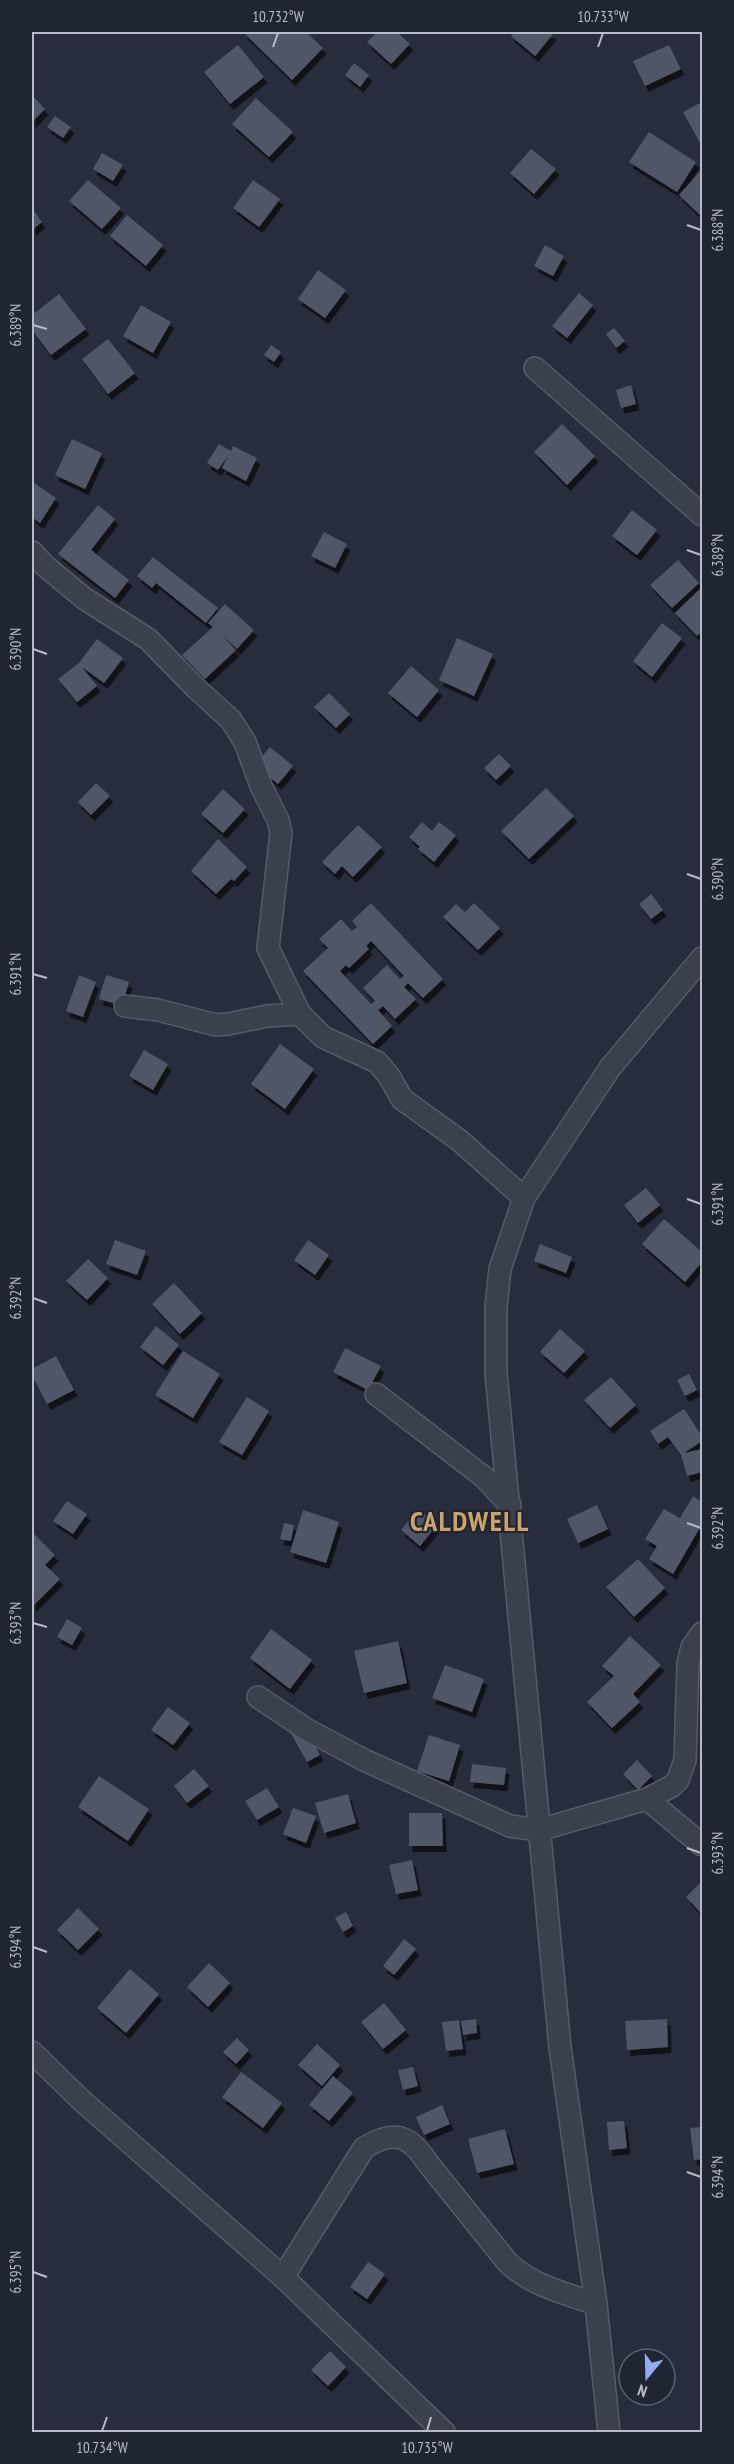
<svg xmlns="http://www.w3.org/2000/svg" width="734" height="2464" viewBox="0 0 734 2464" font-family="'PT Sans Narrow',sans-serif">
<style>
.building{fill:#505668;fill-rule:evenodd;filter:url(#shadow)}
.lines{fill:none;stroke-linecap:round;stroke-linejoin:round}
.minor-casing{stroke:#555b68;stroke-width:24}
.minor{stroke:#3b404d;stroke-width:21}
.ticks{fill:none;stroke:#b7bbc8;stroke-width:2}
.labels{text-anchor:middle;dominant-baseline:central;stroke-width:4.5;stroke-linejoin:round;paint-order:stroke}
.district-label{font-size:28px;font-weight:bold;letter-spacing:1.5px;fill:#cca36d;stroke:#1f2532}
.neatline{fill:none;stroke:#b7bbc8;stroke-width:2}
.ticks-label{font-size:15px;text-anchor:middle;fill:#b7bbc8}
</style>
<defs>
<filter id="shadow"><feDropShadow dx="3.5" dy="6" stdDeviation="0" flood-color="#0009"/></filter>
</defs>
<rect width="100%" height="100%" fill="#272d3d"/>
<path class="building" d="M246 32H306L323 48 292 80 244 33Z
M377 32H397L410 44 391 64 367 42Z
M515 32H551L553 34 535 56 511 36Z
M238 45 264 77 230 104 204 72Z
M669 45 681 69 645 86 633 61Z
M354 63 369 75 360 87 345 75Z
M32 95 45 109 32 122Z
M256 98 293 132 269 157 232 124Z
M702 102V142L700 143 683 112Z
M55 116 71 127 63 138 47 127Z
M649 132 696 162 677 192 629 162Z
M531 149 556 169 534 194 510 173Z
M102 153 123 165 113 181 93 169Z
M702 169V217L679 195Z
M88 180 121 208 102 229 69 201Z
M253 180 280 199 259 227 233 208Z
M32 208 42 222 32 230Z
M127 215 163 245 146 266 110 236Z
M545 245 564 256 553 276 534 266Z
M318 270 346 290 325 318 298 299Z
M579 293 593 305 567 338 552 326Z
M59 294 86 329 51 355 32 330V315Z
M141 305 171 322 153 353 123 336Z
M614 328 625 341 616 348 606 334Z
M108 339 135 373 108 394 82 359Z
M271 345 281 352 274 362 264 355Z
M631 385 636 404 621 408 616 390Z
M562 424 595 456 567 485 534 452Z
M72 439 102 453 85 489 55 475Z
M219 444 231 451 233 446 257 458 246 481 222 468 228 456 218 470 207 463Z
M33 482 56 498 40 523 32 517Z
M98 505 115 519 91 550 129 580 115 598 58 554Z
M632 510 657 530 637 555 612 536Z
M324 532 347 544 335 568 311 556Z
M153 557 218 608 206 623 156 583 152 588 137 576Z
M678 560 699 583 672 608 650 585Z
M702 587V631L697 636 675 613Z
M225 604 254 630 237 649 220 633 236 650 205 679 182 655 213 627 208 623Z
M662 623 682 638 652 677 633 661Z
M457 638 493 654 474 696 439 680Z
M97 639 123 658 104 683 82 667 97 686 77 702 58 679 79 663Z
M411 666 439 690 417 717 388 693Z
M329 693 350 714 336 728 314 707Z
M270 747 293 766 278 784 255 765Z
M499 754 511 766 496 780 484 768Z
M96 783 110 796 91 815 78 802Z
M546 788 574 816 529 859 501 831Z
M223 789 245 809 223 833 201 814Z
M422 822 432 831 439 822 456 835 434 862 418 849 420 847 409 837Z
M358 825 382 847 353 877 342 866 335 874 322 862Z
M218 839 247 867 234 881 231 879 216 894 191 871Z
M651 894 663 910 651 919 639 904Z
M371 903 443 979 423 998 408 983 404 987 416 999 395 1019 383 1006 378 1010 392 1026 373 1044 303 971 328 948 319 939 341 919 352 931 357 927 352 921ZM371 941 404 976 400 979 387 965 363 988 375 1001 371 1004 340 971 346 965 349 968 369 949 366 946Z
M474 903 500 928 478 950 443 917 456 904 465 912Z
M79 975 96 982 83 1017 66 1011Z
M106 975 129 982 122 1006 99 999Z
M280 1044 314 1069 285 1109 251 1084Z
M144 1050 168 1064 153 1090 129 1076Z
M646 1188 660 1205 638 1223 624 1205Z
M664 1219 702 1252V1262L685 1282 642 1244Z
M115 1240 146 1251 137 1275 106 1264Z
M308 1240 329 1255 315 1275 294 1260Z
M540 1244 572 1257 566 1273 534 1261Z
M88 1259 108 1278 87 1300 66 1281Z
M174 1283 202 1313 180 1334 152 1304Z
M156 1326 179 1345 163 1365 140 1347Z
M560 1329 585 1351 564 1373 540 1352Z
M345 1348 381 1366 368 1390 333 1372Z
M183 1351 220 1374 193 1418 155 1395Z
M56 1356 74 1390 47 1404 32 1375V1369Z
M689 1374 697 1390 685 1396 677 1380Z
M611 1377 636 1405 610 1428 584 1400Z
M247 1397 269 1411 242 1455 219 1442Z
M684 1409 702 1436V1441L684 1453 702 1449V1472L687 1476 681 1455 668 1437 658 1444 650 1431Z
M693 1496 702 1502V1524L673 1574 649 1559 657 1546 645 1539 664 1509 680 1518Z
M67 1501 87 1514 73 1534 53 1521Z
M597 1505 608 1529 578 1543 567 1519Z
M418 1509 437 1525 420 1546 401 1530Z
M303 1510 339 1522 326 1563 290 1552Z
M284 1523 294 1525 291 1541 280 1539Z
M32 1532 55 1555 45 1565 60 1579 32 1607Z
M638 1559 665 1588 634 1617 606 1587Z
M67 1619 82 1628 72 1645 57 1637Z
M271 1629 312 1660 290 1689 250 1658Z
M630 1636 661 1665 633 1694 640 1702 612 1728 587 1702 614 1676 602 1666Z
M398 1641 407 1683 364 1693 354 1651Z
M445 1665 484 1679 472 1712 432 1698Z
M168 1707 190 1723 173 1745 151 1730Z
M300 1717 320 1755 307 1762 286 1725Z
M429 1735 460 1745 449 1781 417 1771Z
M637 1760 652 1776 638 1790 623 1774Z
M472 1764 506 1768 504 1785 470 1782Z
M194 1769 209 1786 187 1803 174 1786Z
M99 1776 149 1809 128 1841 78 1807Z
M267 1788 279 1807 257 1820 245 1801Z
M348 1794 356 1823 324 1833 315 1803Z
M293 1808 316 1816 306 1843 283 1834Z
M409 1813H442L443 1846H409Z
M412 1860 418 1890 396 1894 389 1865Z
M702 1881V1914L686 1897Z
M78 1908 99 1929 78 1950 57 1930Z
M346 1912 353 1926 343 1932 335 1918Z
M404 1939 416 1949 394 1975 383 1966Z
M209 1963 230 1983 208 2007 187 1987Z
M130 1969 159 1994 126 2033 97 2008Z
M384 2003 406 2030 383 2049 361 2022Z
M476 2019 477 2033 463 2035 461 2021Z
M667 2019 668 2047 627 2050 625 2021Z
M459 2020 463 2049 446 2051 442 2022Z
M237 2038 249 2050 236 2064 223 2052Z
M317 2044 340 2065 322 2086 298 2065Z
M413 2067 418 2086 403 2090 398 2070Z
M241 2072 282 2103 263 2128 222 2097Z
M333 2076 353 2093 329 2121 309 2105Z
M442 2105 450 2124 424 2135 416 2117Z
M624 2121 627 2148 609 2150 607 2122Z
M702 2127V2159L694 2160 690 2128Z
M505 2129 514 2164 477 2173 468 2139Z
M368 2262 385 2274 367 2299 350 2287Z
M330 2351 346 2367 328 2386 311 2370Z"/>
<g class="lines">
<g class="minor-casing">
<path id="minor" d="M535 368 702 515
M32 552 45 566 85 599 148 639 197 689 231 720 245 742 261 786 278 820 281 833 268 948 300 1014 323 1037 377 1062 389 1076 402 1099 459 1140 524 1198
M125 1006 158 1010 216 1025 228 1024 267 1016 300 1014
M376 1394 485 1478 510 1505
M258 1697 306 1729 364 1760 510 1826 539 1830 647 1799 672 1786 678 1780 685 1760 688 1663 692 1647 702 1633
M647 1799 702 1845
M32 2052 80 2099 283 2277 444 2432
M283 2277 364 2148C393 2130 409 2134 427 2162L508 2263C533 2286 564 2293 596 2304
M609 2432 596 2304 560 2047 496 1373V1307L500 1269 524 1198 610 1068 702 958"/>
</g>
<use href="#minor" class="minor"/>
</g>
<path class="ticks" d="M273 47 278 33M598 47 603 33M687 225 701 230M33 325 47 329M687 550 701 555M33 649 47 654M687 874 701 879M33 974 47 978M687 1199 701 1204M33 1298 47 1303M687 1523 701 1528M33 1623 47 1627M687 1848 701 1853M33 1947 47 1952M687 2172 701 2177M33 2272 47 2277M102 2431 107 2417M427 2431 431 2417"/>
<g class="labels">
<g class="district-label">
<text x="470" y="1520">CALDWELL</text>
</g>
</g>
<rect width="734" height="2464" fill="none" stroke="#1f2532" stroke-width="66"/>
<g transform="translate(647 2377) rotate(199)"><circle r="28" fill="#1f2532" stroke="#5c616e" stroke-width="1.5"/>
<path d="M0-4.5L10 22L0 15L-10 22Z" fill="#94acef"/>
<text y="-9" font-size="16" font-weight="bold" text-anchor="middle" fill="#b7bbc8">N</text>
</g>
<rect x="33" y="33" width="668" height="2398" class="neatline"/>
<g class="ticks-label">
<text x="278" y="22">10.732°W</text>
<text x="603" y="22">10.733°W</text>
<text transform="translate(718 230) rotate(-90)" y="5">6.388°N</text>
<text transform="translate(16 325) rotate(-90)" y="5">6.389°N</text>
<text transform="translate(718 555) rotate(-90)" y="5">6.389°N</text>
<text transform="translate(16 649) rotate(-90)" y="5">6.390°N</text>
<text transform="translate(718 879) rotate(-90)" y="5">6.390°N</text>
<text transform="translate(16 974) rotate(-90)" y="5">6.391°N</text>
<text transform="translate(718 1204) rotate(-90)" y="5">6.391°N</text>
<text transform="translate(16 1298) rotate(-90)" y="5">6.392°N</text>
<text transform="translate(718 1528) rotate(-90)" y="5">6.392°N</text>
<text transform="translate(16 1623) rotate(-90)" y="5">6.393°N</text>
<text transform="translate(718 1853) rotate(-90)" y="5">6.393°N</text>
<text transform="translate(16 1947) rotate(-90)" y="5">6.394°N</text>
<text transform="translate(718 2177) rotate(-90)" y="5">6.394°N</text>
<text transform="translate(16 2272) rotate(-90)" y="5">6.395°N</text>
<text x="102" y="2453">10.734°W</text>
<text x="427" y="2453">10.735°W</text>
</g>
</svg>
